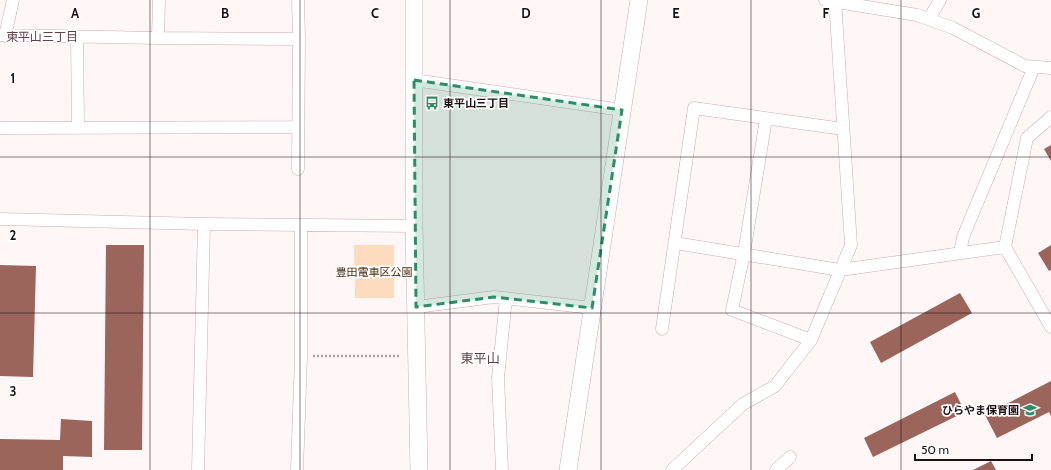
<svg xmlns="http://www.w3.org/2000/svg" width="1051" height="470" viewBox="0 0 1051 470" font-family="Cabin,'Noto Sans JP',sans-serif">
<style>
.green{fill:#fcdbbe}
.building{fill:#9b655b}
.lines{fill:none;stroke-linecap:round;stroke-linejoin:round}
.street-casing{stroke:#d0a9b5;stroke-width:13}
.secondary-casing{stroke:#d0a9b5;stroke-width:18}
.path{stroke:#ada3a6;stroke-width:2.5;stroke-dasharray:2 2;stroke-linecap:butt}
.street{stroke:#fff;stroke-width:12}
.secondary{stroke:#fff;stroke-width:17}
.marked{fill:#2d8d66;fill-opacity:0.2;stroke:#2d8d66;stroke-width:3;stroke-dasharray:8 5;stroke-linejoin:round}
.grid{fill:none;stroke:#1d0f14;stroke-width:1;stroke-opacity:0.55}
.labels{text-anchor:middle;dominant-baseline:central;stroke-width:3.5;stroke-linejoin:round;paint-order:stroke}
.poi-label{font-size:11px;font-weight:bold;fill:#1d0f14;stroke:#fff;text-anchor:start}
.park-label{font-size:11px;fill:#4b2e0f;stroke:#fff}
.neighbourhood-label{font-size:12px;fill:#61404b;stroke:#fff}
.quarter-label{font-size:13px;fill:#61404b;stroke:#fff}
.grid-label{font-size:13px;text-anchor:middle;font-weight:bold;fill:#1d0f14;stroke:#fff;stroke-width:3.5;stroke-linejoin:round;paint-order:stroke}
</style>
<rect width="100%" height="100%" fill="#fff6f8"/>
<path class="green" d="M354 245H394V298H355Z"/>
<path class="building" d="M1051 145V161L1044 149Z
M106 245H144L142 450H104Z
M1051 245V270L1049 271 1038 253Z
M0 265 36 266 33 377 0 376Z
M960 293 972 313 881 363 870 342Z
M1051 381V416L1049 412 997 438 985 415Z
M955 392 965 412 873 457 864 438Z
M61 419 92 421V457L63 456V470H0V439L60 440Z
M991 461 996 470H973Z"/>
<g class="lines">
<g class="street-casing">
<path id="street" d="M159 0 158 38 299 39 298 169
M298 0 299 39
M825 0 917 15 953 28 1025 66 1051 68
M929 19 940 0
M0 35 158 38
M5 36 13 0
M77 37 78 128
M414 80 622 110
M1051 117 1027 138 1005 247 1051 327
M766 119 744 253 732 310 811 340
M0 128 298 127
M0 219 204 224 414 226
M675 243 840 270 1005 247
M960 253 963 237 1034 67
M416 307 494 297 592 308
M662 329 694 108 843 129
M198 470 204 224
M297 470 301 357V225
M502 470 498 378 506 298
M672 470 743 404 775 386 811 340 851 245 835 0
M776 470 790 457"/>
</g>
<g class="secondary-casing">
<path id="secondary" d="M414 0V226L419 470
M568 470 639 0"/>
</g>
<path class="path" d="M313 356H400"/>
<use href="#street" class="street"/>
<use href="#secondary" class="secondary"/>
</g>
<path class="marked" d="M414 80 622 110 592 308 494 297 416 307Z"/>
<path class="grid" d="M150 0V470M300 0V470M450 0V470M601 0V470M751 0V470M901 0V470M0 157H1051M0 313H1051"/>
<defs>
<g id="bus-bare" transform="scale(1.08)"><path d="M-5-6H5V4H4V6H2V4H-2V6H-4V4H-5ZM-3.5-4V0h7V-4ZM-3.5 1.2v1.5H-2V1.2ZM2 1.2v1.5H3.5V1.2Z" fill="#2d8d66" stroke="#fff" stroke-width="2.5" paint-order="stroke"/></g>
<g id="school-bare" transform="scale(1.08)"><path d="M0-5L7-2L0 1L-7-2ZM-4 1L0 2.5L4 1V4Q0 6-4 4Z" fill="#2d8d66" stroke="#fff" stroke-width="2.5" paint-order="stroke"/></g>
</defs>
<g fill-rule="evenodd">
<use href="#bus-bare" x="432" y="103"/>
<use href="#school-bare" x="1030" y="410"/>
</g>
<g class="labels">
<g class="poi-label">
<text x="443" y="103">東平山三丁目</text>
<text x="1019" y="410" text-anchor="end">ひらやま保育園</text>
</g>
<g class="park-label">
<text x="374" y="272">豊田電車区公園</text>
</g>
<g class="neighbourhood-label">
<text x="42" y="36">東平山三丁目</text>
</g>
<g class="quarter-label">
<text x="480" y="358">東平山</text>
</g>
</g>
<g class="grid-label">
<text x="75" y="18">A</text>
<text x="225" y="18">B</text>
<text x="375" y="18">C</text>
<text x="526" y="18">D</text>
<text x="676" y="18">E</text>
<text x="826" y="18">F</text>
<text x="976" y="18">G</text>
<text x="13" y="83">1</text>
<text x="13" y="240">2</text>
<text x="13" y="396">3</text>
</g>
<path d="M915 454v6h117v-6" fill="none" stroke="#1d0f14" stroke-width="2"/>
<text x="921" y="454" font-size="12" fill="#1d0f14" stroke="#ffffff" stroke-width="3" paint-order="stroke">50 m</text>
</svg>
